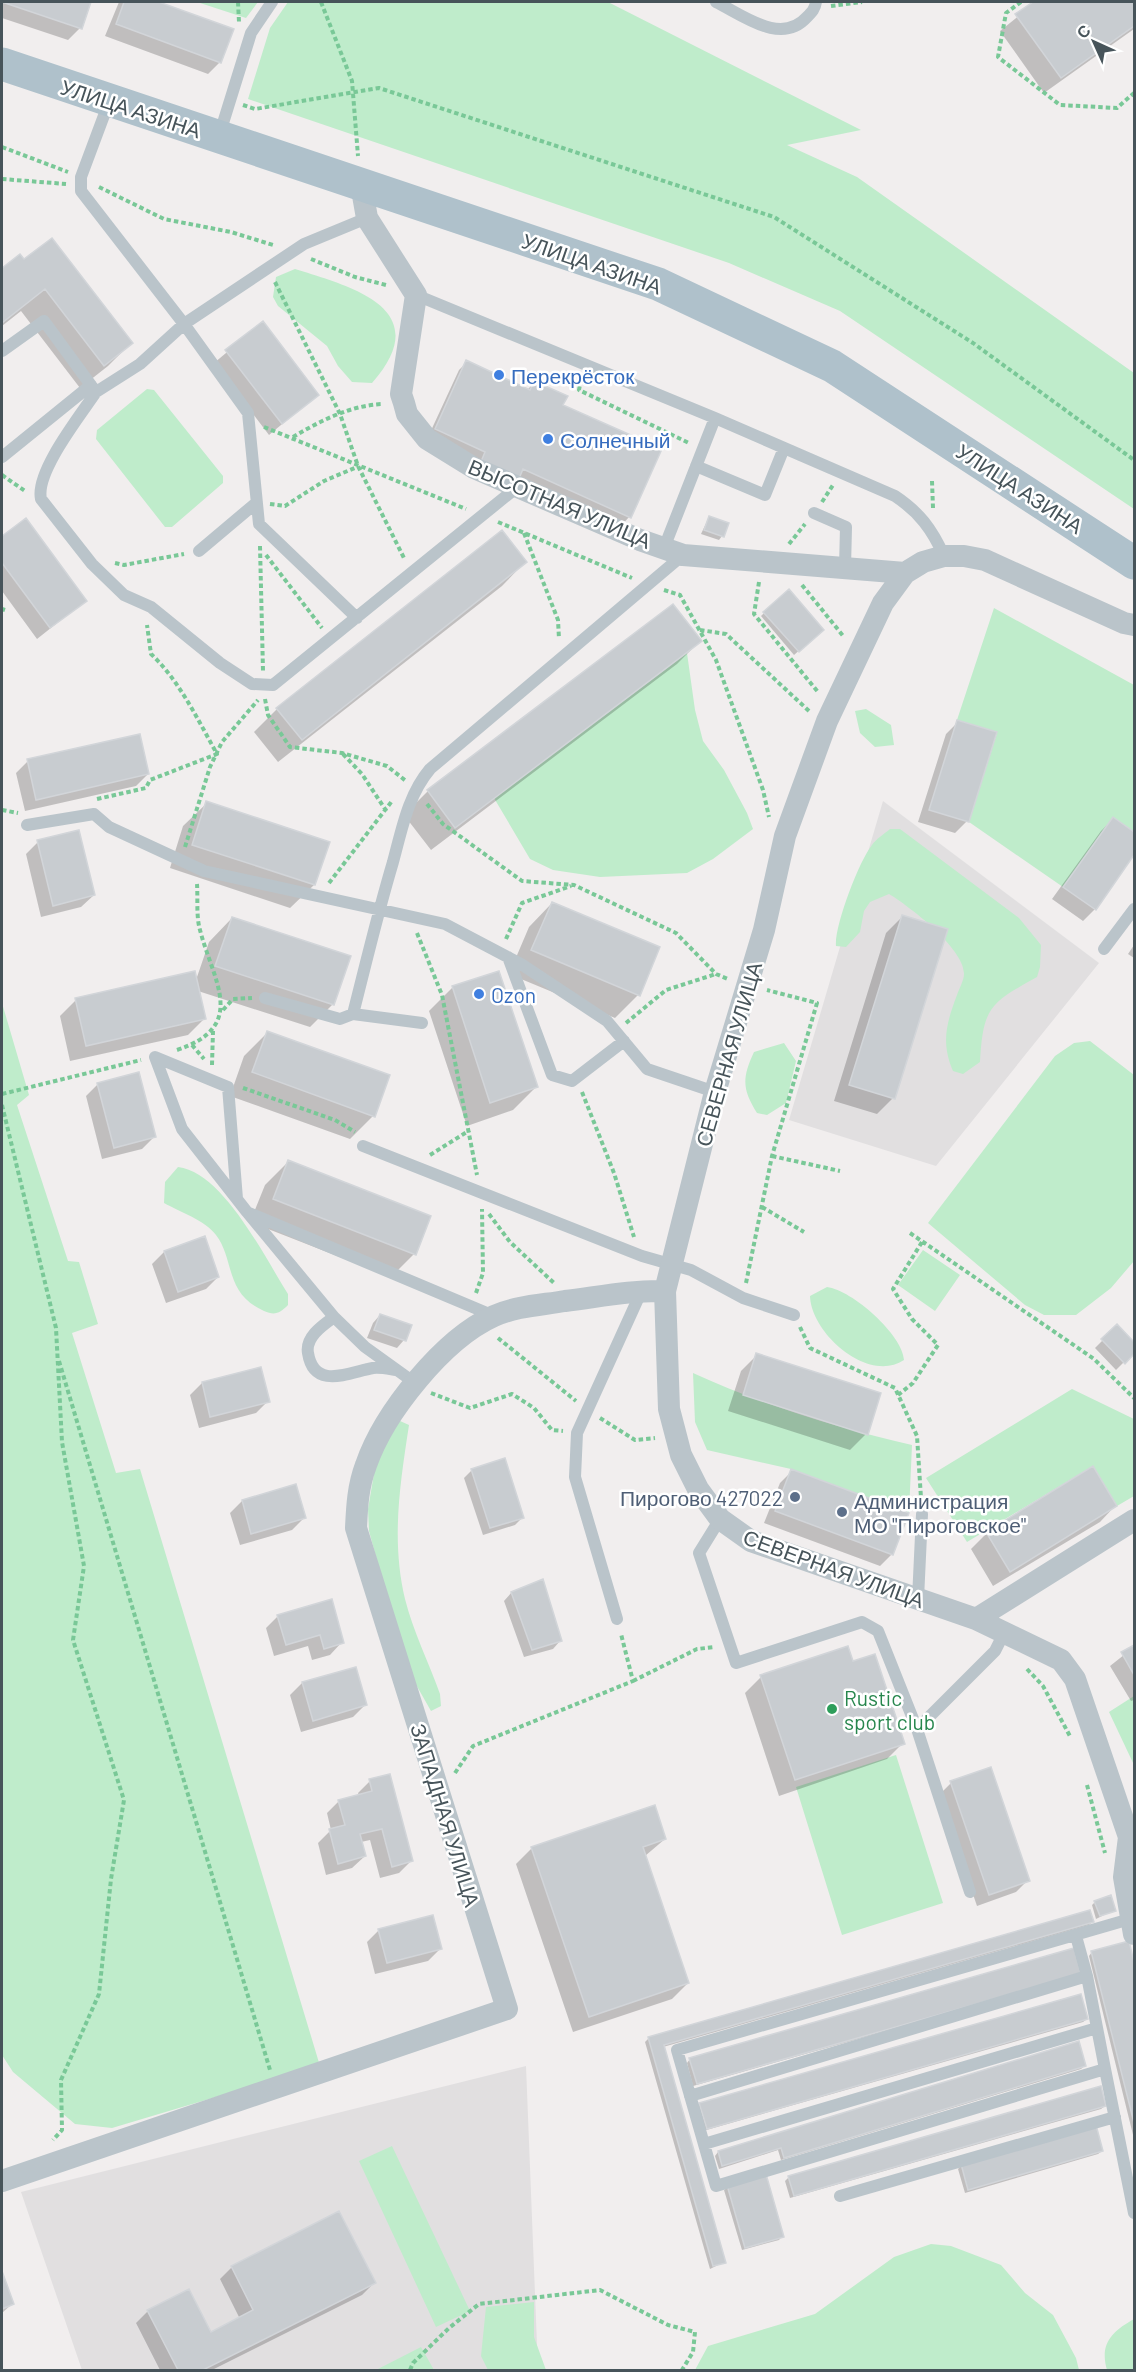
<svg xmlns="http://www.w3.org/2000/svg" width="1136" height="2372" viewBox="0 0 1136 2372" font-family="Barlow,sans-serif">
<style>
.education{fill:#e1dfe0}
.green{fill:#bfeccb}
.shadow{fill:#0003}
.building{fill:#c8ccd0;stroke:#d2d5d9;stroke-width:1.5}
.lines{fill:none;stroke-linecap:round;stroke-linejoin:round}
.path{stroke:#79c897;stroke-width:4;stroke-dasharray:4.5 3;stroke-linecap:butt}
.lane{stroke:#bac4ca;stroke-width:12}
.street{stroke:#bac4ca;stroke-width:22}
.primary{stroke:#afc1cb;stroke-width:33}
.shop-dot{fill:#3f7fe0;stroke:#fff;stroke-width:2}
.service-dot{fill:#5c6f8a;stroke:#fff;stroke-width:2}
.leisure-dot{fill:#2e9e5b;stroke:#fff;stroke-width:2}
.labels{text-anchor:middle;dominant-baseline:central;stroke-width:5;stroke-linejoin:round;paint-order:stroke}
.street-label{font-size:21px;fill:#47545a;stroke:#fff}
.shop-label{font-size:21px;fill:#366cbe;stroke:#fff;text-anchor:start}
.service-label{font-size:21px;fill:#4e5e75;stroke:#fff;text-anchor:end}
.leisure-label{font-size:21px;fill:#27864d;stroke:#fff;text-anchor:start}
</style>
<rect width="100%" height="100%" fill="#f1eeee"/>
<path class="education" d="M883 801 1099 963 936 1166 789 1120Z
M526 2066 538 2370H82L21 2192Z"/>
<path class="green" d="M197 2H258L246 18Z
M288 2H608L861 130 787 145 857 177 1134 373V509L840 311 729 263 248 99 270 28Z
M295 269C353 287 437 309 372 383L352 382 338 366 327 346 278 306 273 297 276 277Z
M147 389 154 390 223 476V483L172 527H165L96 439 97 430Z
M994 608 1134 685V832L1113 817 1063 887 969 822 997 733 957 720Z
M687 653 695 710 703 741 724 770 747 813 753 829 713 859 687 873 600 877 553 870 530 859 494 798Z
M866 709 891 725 894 745 875 747 860 733 855 711Z
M890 829H900L1019 918 1041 945 1040 967 1037 977C990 1003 983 1007 980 1062L963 1074 953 1071C941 1043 946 1024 957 995 959 989 964 980 964 974 965 949 909 906 889 894L870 902 864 911 860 932 846 947 836 946C834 927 859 861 872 845 876 839 884 834 890 829Z
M2 1003 29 1095 17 1105 68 1261 79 1262 98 1324 72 1333 116 1473 140 1469 320 2066 112 2128 75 2124 13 2072 2 2055Z
M1090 1041 1134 1075V1261L1111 1288 1076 1315H1044L1025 1305 928 1223 1055 1056 1074 1043Z
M784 1043 796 1061 786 1103 767 1115 757 1113C742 1089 742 1078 754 1052Z
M178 1167C223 1172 265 1258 288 1294V1305C280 1313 275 1316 264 1311 224 1293 235 1260 216 1235 205 1220 180 1212 164 1203L165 1182Z
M923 1250 960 1275 935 1311 898 1285Z
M827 1287C852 1290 903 1335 904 1360 868 1384 811 1333 810 1296Z
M693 1373C763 1405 837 1428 912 1445L909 1513 791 1469 707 1450 695 1422Z
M1072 1389 1134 1419V1496L1117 1506 1093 1466 967 1542 926 1478Z
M400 1421 409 1425C400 1484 391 1540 405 1599 413 1631 429 1663 440 1694L441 1706 431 1711 406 1667 369 1531 368 1509 379 1444Z
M1134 1696V1765L1109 1712Z
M896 1755 943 1903 842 1935 796 1787Z
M392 2146 470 2311 436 2327 359 2161Z
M931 2244 951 2246 1001 2265 1025 2293 1053 2315 1076 2358 1079 2370H695L708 2346 815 2314 894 2257Z
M534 2302V2337L546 2370H488L481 2356 486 2307Z
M1134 2319V2370H1107C1099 2343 1113 2331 1134 2319Z
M421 2347 434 2370H376Z"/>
<path class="shadow" d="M2 2H89L80 28 68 40 2 18Z
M119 2H154L232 30 220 62 208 74 105 36Z
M1036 2H1134V29L1044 93 1000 31Z
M20 256 131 343 108 366 80 388 21 311 2 326V270Z
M262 323 317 395 269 435 214 363Z
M467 362 527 390 534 383 561 405 629 517 622 525 428 437 459 370Z
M709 517 722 536 719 540 701 534Z
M25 520 85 601 37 639 2 591V538Z
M525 562 502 586 278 762 254 732 277 709Z
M673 606 700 641 677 664 431 850 404 815 428 791Z
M764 613 819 633 794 655 761 616Z
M958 722 967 821 955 833 918 822 946 734Z
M28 761 148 774 136 786 25 811 16 773Z
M207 803 314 885 290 908 170 868 183 826Z
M1113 819 1134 834V852L1095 909 1083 921 1052 899 1101 831Z
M38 842 94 895 81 907 41 917 26 854Z
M552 903 638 995 615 1018 509 974 529 927Z
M902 917 893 1098 877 1114 834 1101 886 933Z
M232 918 333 1004 310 1027 198 991 204 1019 188 1035 70 1061 60 1016 76 1000 196 980 209 942Z
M1134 945V958L1128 954Z
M498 972 536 1087 513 1110 467 1126 429 1011 452 988Z
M268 1032 373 1116 350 1139 230 1096 244 1056Z
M98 1084 154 1137 142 1149 102 1159 86 1096Z
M288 1162 414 1254 391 1277 250 1222 265 1185Z
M164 1252 218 1277 206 1289 166 1303 152 1264Z
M380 1315 410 1326 404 1340 397 1348 367 1338 373 1323Z
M1117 1326 1134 1344V1352L1116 1370 1095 1348Z
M757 1355 866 1434 850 1450 728 1411 741 1371Z
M202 1383 268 1401 256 1413 199 1428 190 1395Z
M472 1470 523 1517 515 1525 483 1535 464 1478Z
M792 1471 892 1554 880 1566 764 1523 780 1483Z
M242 1501 304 1518 292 1530 240 1545 230 1513Z
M1115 1506 1100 1522 993 1586 971 1549 987 1533Z
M542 1581 560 1641 553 1649 524 1657 504 1601 511 1593Z
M278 1616 342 1642 330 1655 312 1660 308 1646 274 1656 266 1628Z
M1134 1647V1700L1131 1701 1110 1666Z
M853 1663 903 1743 887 1759 779 1796 745 1693 761 1677Z
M302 1683 365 1705 353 1717 301 1732 290 1695Z
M370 1781 411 1861 399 1873 380 1878 370 1840 361 1842 365 1856 352 1868 326 1875 318 1843 331 1830 327 1813 339 1801 359 1796 358 1793Z
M951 1783 1028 1880 1016 1892 977 1906 939 1795Z
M665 1839 645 1856 688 1983 672 1999 573 2032 516 1864 532 1848Z
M1095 1902 1114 1910 1096 1919 1092 1905Z
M1092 1922 1089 1925 663 2047 724 2262 710 2269 645 2042 649 2038Z
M379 1930 440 1949 428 1961 375 1974 367 1942Z
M1128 1943 1134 1968V2139L1089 1956 1092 1952Z
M1076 1977 693 2086 687 2063 690 2059Z
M1087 2019 1083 2022 703 2131 696 2107 700 2104Z
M1084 2066 1081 2069 781 2160 778 2150 719 2169 715 2156 718 2152Z
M1105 2106 1101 2109 790 2198 785 2181 789 2177Z
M1102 2151 1098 2154 965 2193 958 2169 961 2166Z
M728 2187 782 2236 779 2240 742 2250 724 2190Z
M232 2267 374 2283 362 2295 212 2370H160L136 2323 148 2311 210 2334 240 2319 220 2279Z
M2 2275 12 2304 2 2313Z"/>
<path class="building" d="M2 2H91L82 29Z
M124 2H159L234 29 221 63 116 24Z
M1033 2H1134V26L1061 78 1015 14Z
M52 238 133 343 104 366 45 289 2 323V268L20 254 24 259Z
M263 321 319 395 282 424 225 350Z
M466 360 530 390 534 381 568 396 563 405 662 449 631 518 523 469 518 481 480 464 485 452 435 429Z
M709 516 729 523 724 537 704 530Z
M26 518 87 601 50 628 2 563V536Z
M502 530 527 562 302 740 276 708Z
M789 589 824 630 799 652 763 612Z
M673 604 702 641 455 828 427 790Z
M957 720 997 732 969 822 929 810Z
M140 734 149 774 36 800 27 759Z
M206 801 330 842 315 885 192 845Z
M1113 817 1134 832V855L1096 910 1063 887Z
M79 830 95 895 53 906 37 840Z
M552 902 660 947 640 996 531 950Z
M902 915 948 929 895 1099 849 1085Z
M232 917 351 956 334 1005 215 966Z
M195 971 206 1019 86 1046 75 998Z
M499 971 538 1087 490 1103 452 986Z
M267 1031 390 1075 375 1117 252 1072Z
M139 1072 156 1137 114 1148 97 1083Z
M288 1160 431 1216 416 1255 273 1199Z
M205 1236 219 1277 178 1292 164 1251Z
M380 1314 412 1325 406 1341 374 1330Z
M1117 1324 1134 1342V1354L1125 1364 1101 1339Z
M756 1353 881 1393 868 1435 743 1395Z
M261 1367 270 1402 210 1417 202 1382Z
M505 1458 524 1518 490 1528 471 1469Z
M1093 1466 1117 1506 1010 1572 986 1532Z
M791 1469 909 1513 893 1555 775 1511Z
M296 1484 306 1518 251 1534 242 1500Z
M543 1579 562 1641 532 1650 511 1592Z
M332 1599 344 1643 324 1649 320 1635 286 1645 277 1615Z
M1134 1645V1675L1121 1652Z
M848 1646 853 1661 875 1654 905 1744 795 1780 760 1675Z
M356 1667 367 1705 313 1721 302 1682Z
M991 1767 1030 1881 989 1895 950 1781Z
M390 1774 413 1861 392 1867 382 1829 360 1834 366 1856 338 1864 329 1829 345 1825 338 1800 372 1791 369 1779Z
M655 1805 666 1839 643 1847 689 1983 589 2017 531 1847Z
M1111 1895 1116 1911 1100 1916 1094 1901Z
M1090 1910 1094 1922 664 2045 726 2263 713 2266 648 2037Z
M433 1915 442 1949 387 1963 378 1929Z
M1129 1941 1134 1962V2123L1091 1951Z
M1074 1948 1081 1974 697 2084 689 2058Z
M1081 1994 1088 2019 707 2129 699 2103Z
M1079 2041 1086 2066 784 2158 781 2148 722 2166 718 2151Z
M1101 2086 1106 2106 794 2196 788 2176Z
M1096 2125 1103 2151 968 2190 961 2164Z
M766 2174 784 2237 745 2248 727 2185Z
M339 2211 376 2283 203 2370H178L147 2310 189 2289 211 2332 253 2310 231 2266Z
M2 2271 14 2304 2 2309Z"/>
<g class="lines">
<path class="path" d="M238 2 239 22
M321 2 352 81 358 156
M1021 2 1006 13 998 57 1060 105 1117 108 1134 93
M831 6 862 2
M243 105 255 109 379 88 774 217 973 343 1134 460
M2 147 68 172
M2 179 66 184
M99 187 164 219 231 232 273 245
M311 259 355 277 386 285
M275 282 340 414 358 466 405 560
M581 379 579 390 689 443
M264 427 466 509
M293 437C320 421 351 405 383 404
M2 475 25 491
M932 481 933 508
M822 502 833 485
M270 504 285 506 324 481 357 467
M498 522 632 578
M524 533 558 620 559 639
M789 544 805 524
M260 546 263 671
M266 555 322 628
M115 563 124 565 184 554
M759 582 754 614 818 692
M802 585 844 637
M664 590 680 595 716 660 763 790 769 817
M2 609 5 610
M700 630 726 634 809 711
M265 699 268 715 290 747 342 753 387 766 406 781
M343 754 362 774 387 812
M97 799 146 788 150 780 217 754C198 720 179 680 151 654L147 625
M427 804 443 824 522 881 574 885 676 933 716 974 728 979
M2 810 18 813
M185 847 210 767 222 742 258 700
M329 883 392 801
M417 933 442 995 477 1175
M506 939 522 903 571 886
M223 1010 233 999 252 998
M626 1023 666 990 716 974
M192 1045 204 1059
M177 1050C249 1026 213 981 200 930 196 916 198 899 197 884
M212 1065 213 1031
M243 1088 335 1120 355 1132
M582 1092 614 1173 634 1237
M2 1094 141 1060
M2 1105 56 1328 62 1442 84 1566 73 1640 124 1800 111 1879 99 1994 61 2080 62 2130 53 2140
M430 1155 470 1130
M772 1156 840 1171
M762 1207 804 1232
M489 1214 510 1242 554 1283
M910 1233 1094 1359 1134 1398
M746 1283 772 1156 817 1003 767 990
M476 1293 483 1273 482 1209
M800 1327 810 1348 895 1388 917 1436 921 1498
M498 1338 576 1401
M59 1361 270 2070
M431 1393 470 1408 512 1394 534 1408 552 1430 563 1431
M898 1395 913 1383 938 1345 912 1319 893 1289 922 1242
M600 1418 635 1440 655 1438
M1027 1669 1043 1686 1071 1738
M633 1681 697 1649 715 1647
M455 1773 473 1746 633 1681 621 1634
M1087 1785 1105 1853
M410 2370 413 2363 449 2328 479 2304 600 2290 668 2325 695 2332 693 2352 682 2370"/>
<path class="lane" d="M716 2C743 15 781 46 807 17 812 12 815 9 816 2
M109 102 81 177V191L184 324 248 413 259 524 357 618
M219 136 251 33 272 2
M416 295 715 418 895 496C919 512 932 529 944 556
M2 351 44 321 96 392 140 364 184 324 304 244 367 218
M96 392C80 416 35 472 41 499L92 564 124 595 151 607 220 663 252 684 273 685 516 488
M2 457 91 385
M696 466 765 495 784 448
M814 513 846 527 845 568
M664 548 715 418
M199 551 256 503
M27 825 94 814 109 827 204 871 445 924 521 964 607 1021 647 1069 715 1092
M1104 949 1134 909
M508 957 552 1075 572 1081 624 1041
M265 998 340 1019 353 1014C366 963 378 912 393 862 402 829 408 795 430 769L683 555
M353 1014 422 1023
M363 1146 642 1256 691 1270 743 1298 794 1315
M237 1199 228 1087 155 1057 182 1129 247 1212 334 1317 365 1347 415 1383
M249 1213 494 1316
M334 1317C323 1325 305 1337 308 1353 314 1391 350 1372 373 1368 380 1367 389 1369 396 1370
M720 1519 699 1553 736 1663 862 1622 878 1631 917 1729 995 1651 1004 1633
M918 1599 922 1514
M617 1619 575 1477 577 1433 642 1290
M917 1729 970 1892
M1076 1936 1087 1976 1105 2069 716 2186 677 2050 1130 1919
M1105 2069 1134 2213
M690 2096 1087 1976
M704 2144 1097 2028
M840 2196 1115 2117"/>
<path class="street" d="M361 184 367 218 416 295 401 394 404 403 407 414 427 439 474 468 640 540 683 555 905 573
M1134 625 1124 623 985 560 964 556H944L923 562 905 573 883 603 827 721 785 836 764 930 715 1092 665 1291 669 1409 681 1455 698 1489 720 1519 751 1541 976 1619 1061 1660 1075 1679 1129 1837 1124 1877 1134 1934
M976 1619 1134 1520
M2 2181 507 2009 356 1528C357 1506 358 1486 366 1465 384 1413 443 1339 494 1316 516 1306 542 1305 565 1301 598 1297 631 1290 665 1291"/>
<path class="primary" d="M2 64 658 284 832 366 1134 563"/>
</g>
<g class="shop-dot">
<circle cx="499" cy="375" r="6"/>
<circle cx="548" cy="439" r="6"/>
<circle cx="479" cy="994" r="6"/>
</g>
<g class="service-dot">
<circle cx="795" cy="1497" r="6"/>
<circle cx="842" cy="1512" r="6"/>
</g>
<circle class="leisure-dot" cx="832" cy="1709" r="6"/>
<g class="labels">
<g class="street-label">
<text transform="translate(131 108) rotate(18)">УЛИЦА АЗИНА</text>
<text transform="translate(592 263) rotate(19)">УЛИЦА АЗИНА</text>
<text transform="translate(1020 488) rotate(33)">УЛИЦА АЗИНА</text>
<text transform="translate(560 503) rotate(23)">ВЫСОТНАЯ УЛИЦА</text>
<text transform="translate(728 1054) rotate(-74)">СЕВЕРНАЯ УЛИЦА</text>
<text transform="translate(834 1568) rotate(20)">СЕВЕРНАЯ УЛИЦА</text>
<text transform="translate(446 1815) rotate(73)">ЗАПАДНАЯ УЛИЦА</text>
</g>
<g class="shop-label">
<text x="511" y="375">Перекрёсток</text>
<text x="560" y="439">Солнечный</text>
<text x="491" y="994">Ozon</text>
</g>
<g class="service-label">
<text x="783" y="1497">Пирогово 427022</text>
<text x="854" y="1500" text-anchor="start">Администрация<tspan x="854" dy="24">МО "Пироговское"</tspan></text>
</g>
<g class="leisure-label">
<text x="844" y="1697">Rustic<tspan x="844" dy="24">sport club</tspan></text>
</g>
</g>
<rect width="1136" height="2372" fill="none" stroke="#47545a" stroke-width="6"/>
<g transform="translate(1094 42) rotate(315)" stroke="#ffffff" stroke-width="4.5" paint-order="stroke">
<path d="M0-4.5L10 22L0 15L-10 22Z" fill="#47545a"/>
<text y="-9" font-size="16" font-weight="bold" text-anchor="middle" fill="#47545a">С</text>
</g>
</svg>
